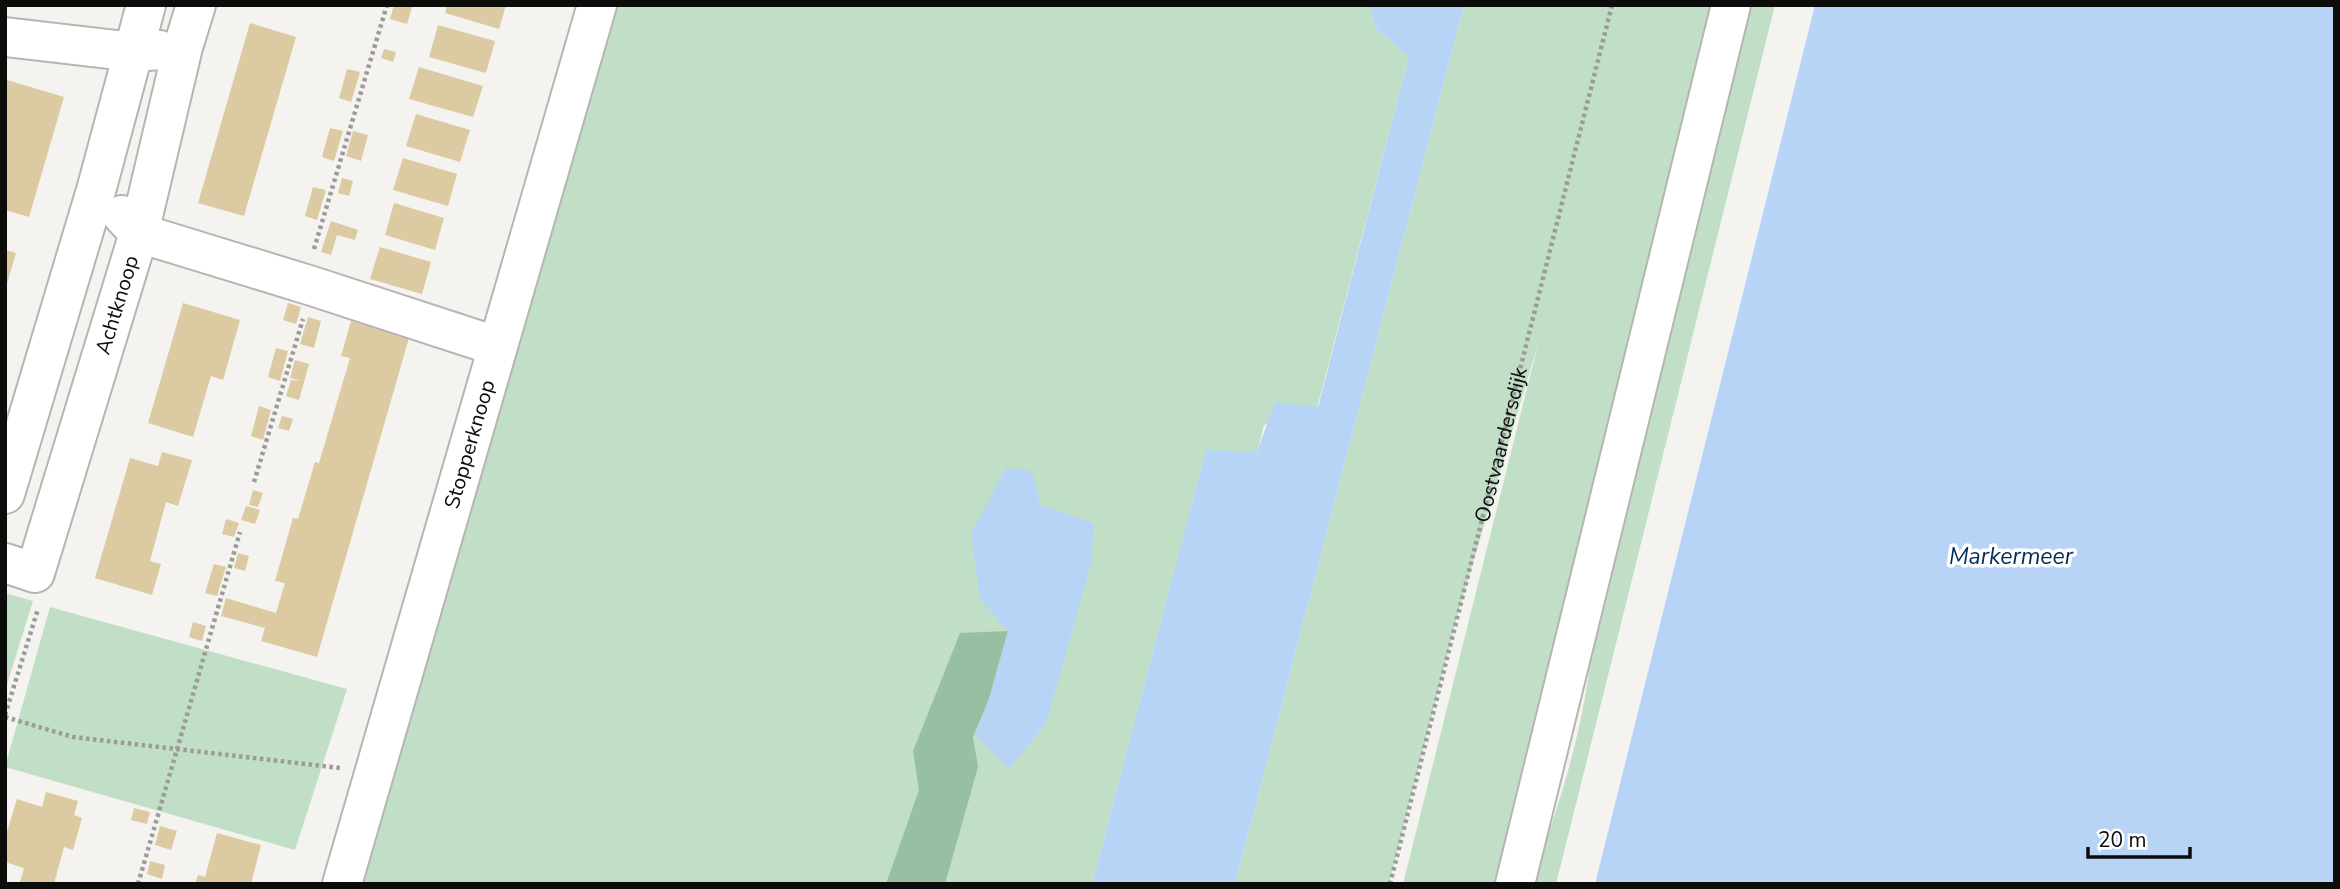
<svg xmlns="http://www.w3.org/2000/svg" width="2340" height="889" viewBox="0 0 2340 889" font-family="'Nunito Sans',sans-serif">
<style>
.green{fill:#c0dfc6}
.forest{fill:#99bfa2}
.water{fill:#b7d4f6}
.building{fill:#dccaa2}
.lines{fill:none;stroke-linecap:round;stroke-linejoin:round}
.minor-casing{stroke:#b6b5b2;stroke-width:42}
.major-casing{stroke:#b6b5b2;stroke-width:42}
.path{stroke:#9c9b99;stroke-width:4.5;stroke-dasharray:3.5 3.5;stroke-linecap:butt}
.minor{stroke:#fff;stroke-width:38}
.major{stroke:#fff;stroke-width:38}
.labels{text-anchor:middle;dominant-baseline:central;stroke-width:7;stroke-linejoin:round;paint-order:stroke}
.street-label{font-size:21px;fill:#0c0c0b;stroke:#fff}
.water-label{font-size:23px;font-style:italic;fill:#032c56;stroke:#fff}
</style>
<rect width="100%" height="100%" fill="#f4f3f0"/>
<path class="green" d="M608 5H1369L1377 30 1409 56 1317 408 1264 425 1257 453 1206 451 1092 884H355Z
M1464 5H1714L1494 884H1403L1538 344 1458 613 1389 884H1235Z
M1751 5H1775L1587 760 1556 884H1531C1561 800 1586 724 1593 635Z
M5 593 33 601 5 691Z
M50 607 347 689 295 850 5 767Z"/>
<path class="forest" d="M1008 631 989 699 973 737 978 767 945 884H886L919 790 913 751 960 633Z"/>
<path class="water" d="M1369 5H1464L1235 884H1092L1206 450 1257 452 1275 402 1318 407 1409 56 1377 30Z
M1815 5H2335V884H1595Z
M1006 468 1032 471 1040 505 1094 523 1091 564 1046 723 1009 769 975 735 989 699 1008 631 980 599 971 534Z"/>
<path class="building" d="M394 5 412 7 407 24 390 19Z
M447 5H506L499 29 445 13Z
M250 23 296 37 244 216 198 203Z
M438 25 495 41 486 73 429 57Z
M384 49 396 52 393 62 381 58Z
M419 67 483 86 473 117 409 99Z
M347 69 360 72 351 102 339 98Z
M7 80 64 97 29 217 5 210Z
M416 114 470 130 460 162 406 146Z
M330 128 343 131 334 161 322 157Z
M353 131 368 135 361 161 346 156Z
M403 158 457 174 448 206 393 190Z
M342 178 353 181 349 196 338 193Z
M313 187 326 190 317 220 305 216Z
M394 203 444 218 435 250 385 235Z
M331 221 358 230 355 240 337 235 331 255 321 252Z
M380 247 431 262 422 294 370 279Z
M5 250 16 253 6 287H5Z
M183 303 240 320 223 380 211 376 193 437 148 423Z
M288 303 301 307 296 324 283 320Z
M308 317 321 321 314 348 300 344Z
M351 321 409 338 317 657 261 641 265 628 221 616 226 598 276 613 285 583 275 581 293 518 298 519 315 462 319 463 350 358 341 356Z
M276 348 288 351 280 381 268 377Z
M295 360 309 364 299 400 286 396 291 380 301 381 290 378Z
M259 406 271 410 263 440 251 436Z
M282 416 293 419 289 431 278 428Z
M162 452 192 460 178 506 166 502 150 561 161 564 152 595 95 578 130 458 158 466Z
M253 490 263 493 258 507 249 505Z
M246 506 260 510 255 524 241 520Z
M226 519 239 523 234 537 222 534Z
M238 553 249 556 245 571 234 568Z
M214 564 226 567 217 596 205 593Z
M193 622 206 626 202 641 189 637Z
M46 792 78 801 74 815 82 818 73 850 64 847 54 884H25L20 882 24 868 5 862V838L17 799 42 807Z
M134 808 150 812 147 824 131 820Z
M160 826 177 831 171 850 155 845Z
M217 833 261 845 251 884H195L198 875 205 877Z
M150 861 165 865 162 879 147 874Z"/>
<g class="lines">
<g class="minor-casing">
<g id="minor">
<path d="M5 37 134 52 160 50"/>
<path d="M122 215 139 233 312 286 496 346"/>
<path d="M5 494 97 187 146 5"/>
<path id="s2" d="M5 563 35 573 139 233 183 47 196 5"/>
<path id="s3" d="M342 884 597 5"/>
</g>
</g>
<g class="major-casing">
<path id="major" d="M1515 884 1731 5"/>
</g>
<g class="path">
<path d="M314 249 387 5"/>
<path d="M254 482 303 319"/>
<path d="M5 715 38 609"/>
<path d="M5 717 73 737 340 768"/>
<path d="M138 884 240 532"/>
<path id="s1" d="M1390 884 1612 5"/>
</g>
<use href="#minor" class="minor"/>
<use href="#major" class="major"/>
</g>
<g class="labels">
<g class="street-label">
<text stroke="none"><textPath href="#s2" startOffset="312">Achtknoop</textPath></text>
<text stroke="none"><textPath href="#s3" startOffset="458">Stopperknoop</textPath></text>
<text stroke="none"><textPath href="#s1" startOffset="453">Oostvaardersdijk</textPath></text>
</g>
<g class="water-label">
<text x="2011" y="556">Markermeer</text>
</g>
</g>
<rect width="2340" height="889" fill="none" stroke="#0c0c0b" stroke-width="14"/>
<path d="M2088 847v10h102v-10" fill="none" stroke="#0c0c0b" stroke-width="3.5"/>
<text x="2098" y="847" font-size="21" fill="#0c0c0b" stroke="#ffffff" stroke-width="5" paint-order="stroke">20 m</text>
</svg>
